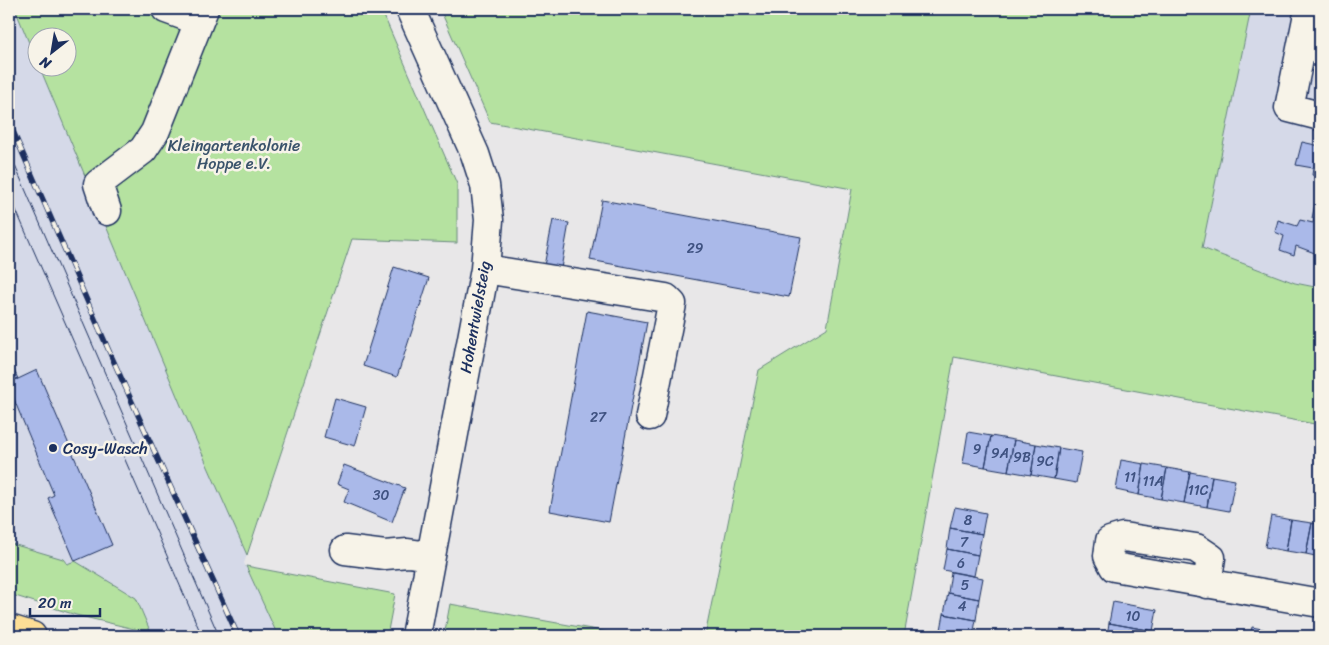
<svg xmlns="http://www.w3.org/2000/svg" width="1329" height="645" viewBox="0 0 1329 645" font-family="Sriracha,sans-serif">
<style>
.built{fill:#d5d9e8}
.green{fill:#b5e2a0;stroke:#68887f}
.building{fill:#aab9e9;stroke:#1b2f5e}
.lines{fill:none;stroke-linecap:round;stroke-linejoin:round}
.minor-casing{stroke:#1b2f5e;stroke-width:31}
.major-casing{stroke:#1b2f5e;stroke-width:31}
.minor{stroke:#f7f3e8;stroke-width:28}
.major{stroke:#fdde96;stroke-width:28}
.tram{stroke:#1b2f5e;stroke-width:1}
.rail-casing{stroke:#1b2f5e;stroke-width:5.5}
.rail{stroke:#f7f3e8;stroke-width:4;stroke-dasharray:11;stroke-linecap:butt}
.poi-dot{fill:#1b2f5e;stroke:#f7f3e8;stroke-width:2}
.labels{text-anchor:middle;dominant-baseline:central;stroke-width:5;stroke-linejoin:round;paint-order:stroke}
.number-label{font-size:14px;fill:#3f5281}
.park-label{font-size:16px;fill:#3a536b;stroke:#f7f3e8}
.street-label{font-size:16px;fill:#1b2f5e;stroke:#f7f3e8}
.poi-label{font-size:16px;fill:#1b2f5e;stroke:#f7f3e8;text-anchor:start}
</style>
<rect width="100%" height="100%" fill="#e8e7e8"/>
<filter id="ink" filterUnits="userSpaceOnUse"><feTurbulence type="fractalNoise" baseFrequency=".02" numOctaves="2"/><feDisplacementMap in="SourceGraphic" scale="10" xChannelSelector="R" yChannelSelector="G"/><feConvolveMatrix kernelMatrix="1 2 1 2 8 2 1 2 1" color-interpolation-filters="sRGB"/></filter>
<g filter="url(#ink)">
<path class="built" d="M9 9H15L37 62 38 68H40L182 408 247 555 244 563 277 634V636H164L151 633 136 598 9 569Z
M1251 9H1320V288L1295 283 1202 248Z"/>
<path class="green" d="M15 9H381L457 184V243L352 239 247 555 182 408 40 68H68V38H38L37 62Z
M440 9H1251L1202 248 1295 283 1320 288V425L954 357 904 636H705L759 370 827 328 852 189 490 122Z
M9 543 63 559 67 564 75 561 136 598 151 633 76 615 9 594Z
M246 566 395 594 387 636H277V634Z
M450 604 631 636H444Z"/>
<path class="building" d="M1302 142 1320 146V177L1312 175 1313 168 1296 165Z
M1320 181V255L1296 246 1294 255 1280 250 1284 236 1275 232 1278 220 1297 226 1300 220 1313 223 1314 219 1312 218Z
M602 200 801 237 789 297 590 260Z
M553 220 569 223 560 274 543 271Z
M394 267 429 278 397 377 363 366Z
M587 311 647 322 609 522 550 511Z
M9 359 18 379H9Z
M37 370 112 545 75 561 48 498 54 495 15 402 9 380 18 379Z
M9 380 15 402 9 400Z
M335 398 366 407 355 446 324 437Z
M9 400 15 402 9 419Z
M968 432 991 436 985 467 963 463Z
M991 436 1014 440 1008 471 985 467Z
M1014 440 1036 444 1031 475 1008 471Z
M1036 444 1059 448 1054 479 1031 475Z
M1059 448 1082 452 1076 483 1054 479Z
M1121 460 1144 464 1139 495 1116 490Z
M1144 464 1167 468 1161 499 1139 495Z
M344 465 405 488 392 522 344 502 349 489 337 484Z
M1167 468 1190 472 1184 503 1161 499Z
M1190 472 1212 476 1207 507 1184 503Z
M1212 476 1235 480 1229 511 1207 507Z
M955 507 986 513 982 534 950 528Z
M1271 516 1291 520 1286 551 1265 547Z
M1291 520 1312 523 1306 554 1286 551Z
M1312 523 1320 525V557L1306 554Z
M950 528 982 534 978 555 947 549Z
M947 549 978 555 974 576 943 570Z
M951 572 983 578 979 599 948 593Z
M948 593 979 599 976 620 944 614Z
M1113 602 1157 610 1153 631 1109 623Z
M944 614 976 620 973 636 940 635Z
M1109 623 1153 631 1152 636H1107Z
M1252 627 1282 633V636H1250Z"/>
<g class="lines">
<g class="minor-casing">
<path id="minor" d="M166 9 199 21
M410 9 475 154 485 185 489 220 485 269 416 636
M1309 9 1289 108 1320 116
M107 211 98 184 143 150 155 132 204 9
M485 269 666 298 672 304 650 416
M345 550 385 555 408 553 430 556
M1207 584 1211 558 1196 548 1123 537 1110 541 1108 556 1114 567 1320 603"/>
</g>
<g class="major-casing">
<path id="major" d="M9 629 32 636"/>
</g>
<use href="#minor" class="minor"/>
<use href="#major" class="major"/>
<path class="tram" d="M9 152 219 636
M9 194 202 636"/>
<g class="rail-casing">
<path id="rail" d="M9 122 109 351 238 636"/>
</g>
<use href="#rail" class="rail"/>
</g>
</g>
<circle class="poi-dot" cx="53" cy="448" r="5"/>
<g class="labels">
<g class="number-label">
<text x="695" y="248">29</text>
<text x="598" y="417">27</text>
<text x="977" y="449">9</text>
<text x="1000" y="453">9A</text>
<text x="1022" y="457">9B</text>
<text x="1045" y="461">9C</text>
<text x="1130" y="477">11</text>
<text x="1153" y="481">11A</text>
<text x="1198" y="490">11C</text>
<text x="381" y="495">30</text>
<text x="968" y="520">8</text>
<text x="964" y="542">7</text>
<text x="961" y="563">6</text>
<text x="965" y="585">5</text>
<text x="962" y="606">4</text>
<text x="1133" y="616">10</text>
</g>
<g class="park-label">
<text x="234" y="145">Kleingartenkolonie<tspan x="234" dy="18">Hoppe e.V.</tspan></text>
</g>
<g class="street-label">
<text transform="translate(475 317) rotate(-80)">Hohentwielsteig</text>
</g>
<g class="poi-label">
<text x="63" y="448">Cosy-Wasch</text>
</g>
</g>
<rect width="1329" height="645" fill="none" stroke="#f7f3e8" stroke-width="30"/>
<rect x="15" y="15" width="1299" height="615" fill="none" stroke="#1b2f5e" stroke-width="2" filter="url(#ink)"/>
<g transform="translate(52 52) rotate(211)"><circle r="24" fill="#f7f3e8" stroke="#9fa5b1"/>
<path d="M0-4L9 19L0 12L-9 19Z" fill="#1b2f5e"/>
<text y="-8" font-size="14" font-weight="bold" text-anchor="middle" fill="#1b2f5e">N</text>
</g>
<path d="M30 608v8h70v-8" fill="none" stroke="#1b2f5e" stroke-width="2.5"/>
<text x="38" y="608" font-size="15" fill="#1b2f5e" stroke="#f7f3e8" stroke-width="4" paint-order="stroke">20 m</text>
</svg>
